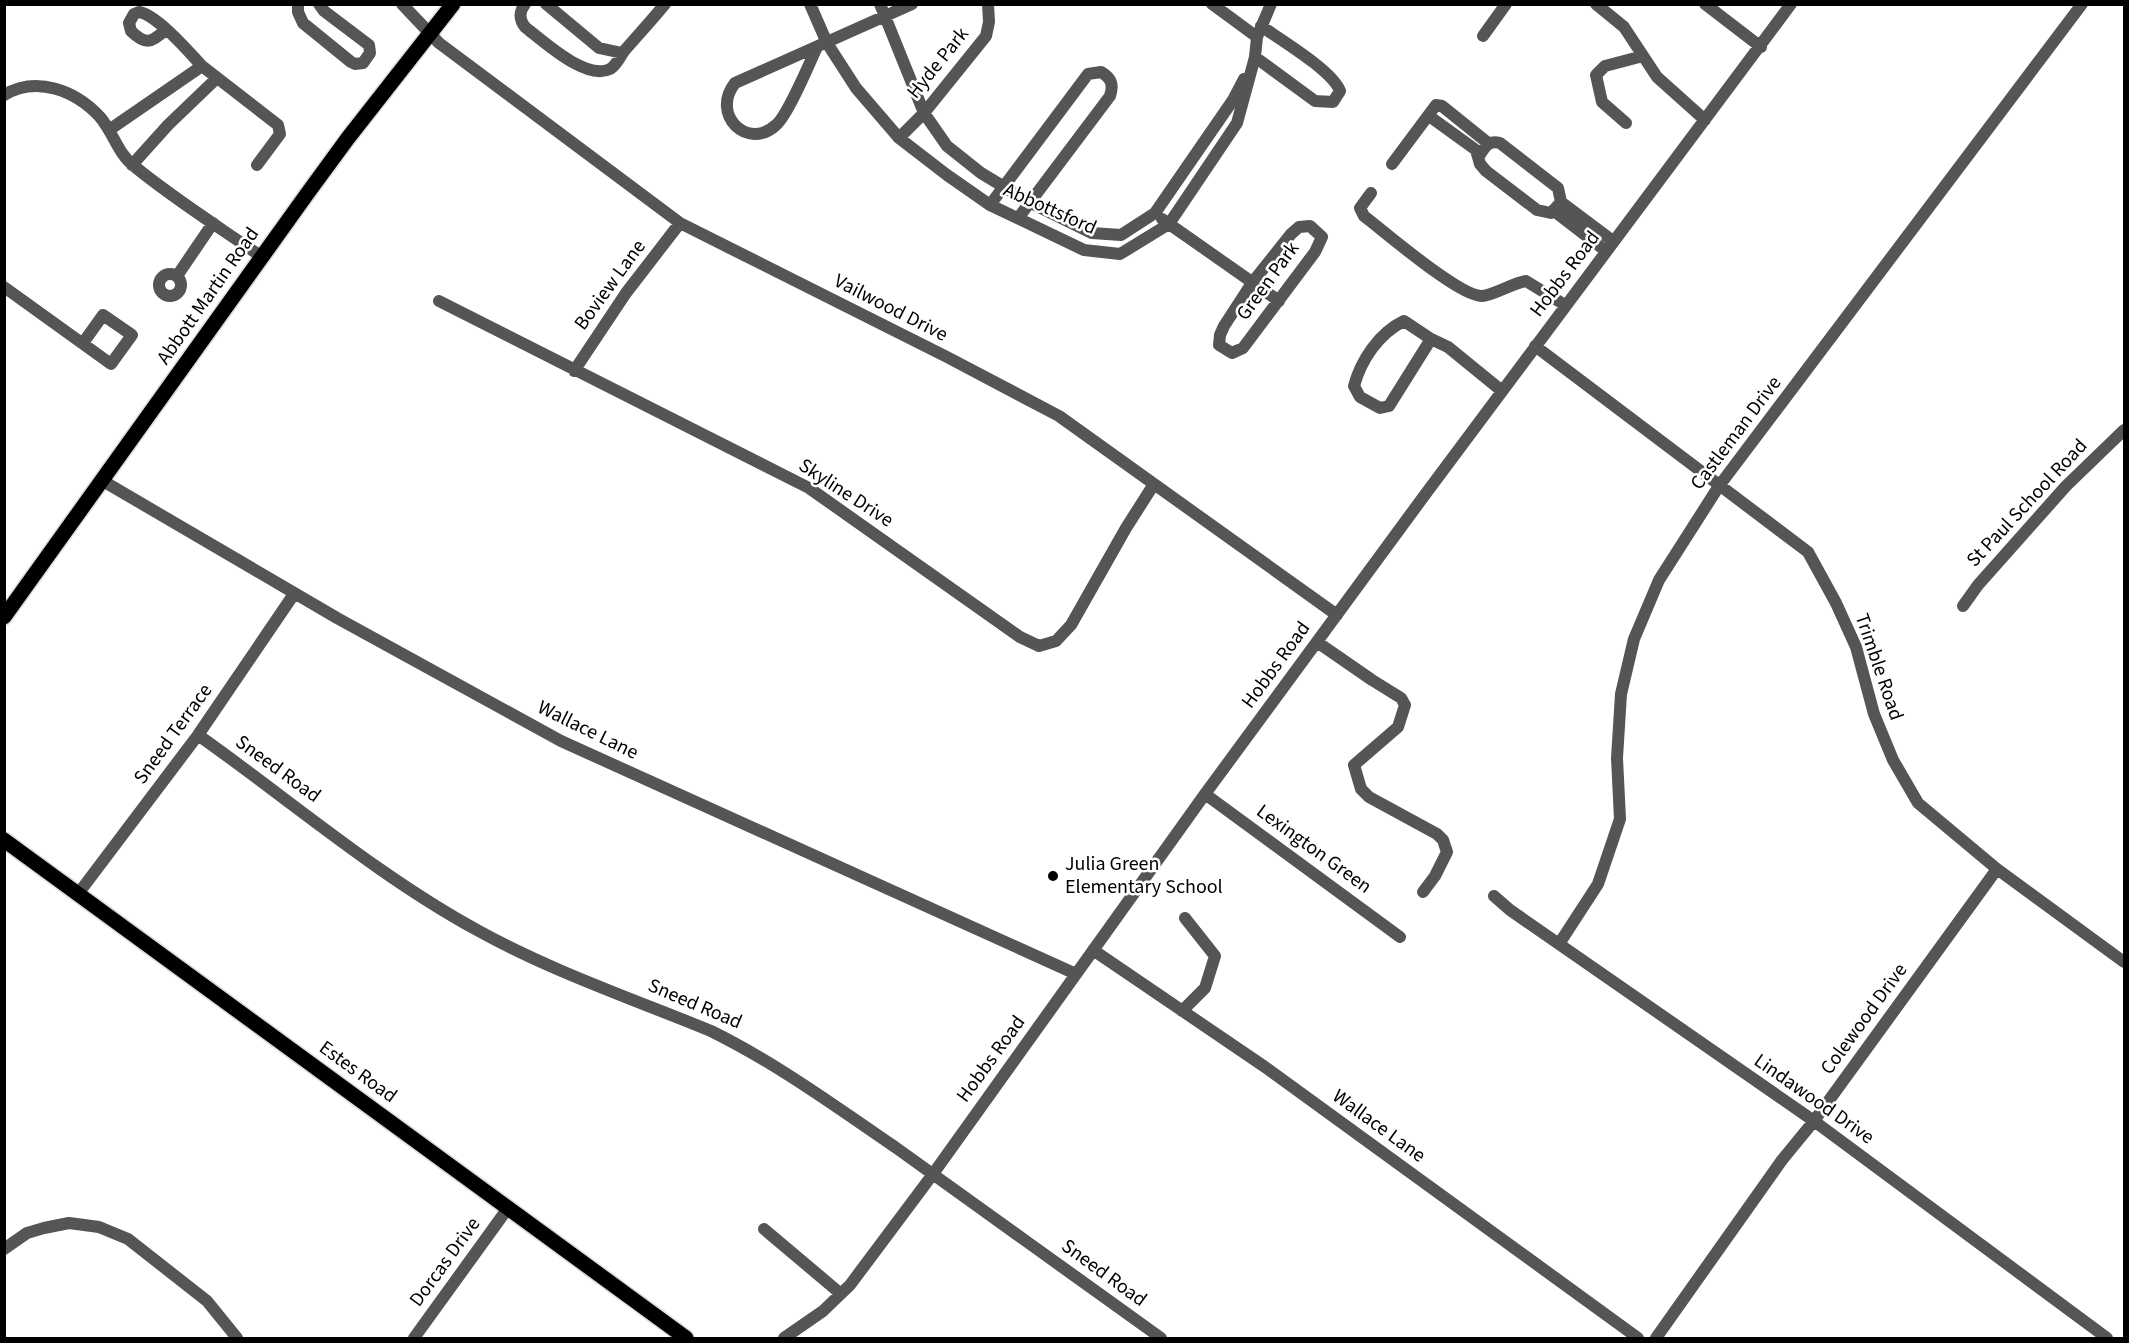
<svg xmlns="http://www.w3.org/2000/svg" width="2129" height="1343" viewBox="0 0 2129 1343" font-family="'Source Sans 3',sans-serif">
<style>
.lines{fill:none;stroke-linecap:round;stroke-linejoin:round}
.major-casing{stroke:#dbdbdb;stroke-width:18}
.minor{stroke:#555;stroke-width:12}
.major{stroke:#000;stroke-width:15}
.poi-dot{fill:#000;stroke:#fff;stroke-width:2}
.labels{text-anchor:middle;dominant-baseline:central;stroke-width:5;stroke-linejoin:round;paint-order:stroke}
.street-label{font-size:20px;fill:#000;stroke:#fff}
.poi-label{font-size:20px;fill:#000;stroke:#fff;text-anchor:start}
</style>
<rect width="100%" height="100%" fill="#fff"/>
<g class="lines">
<g class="major-casing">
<path id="major" d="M4 617 307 194 348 138 453 4
M4 840 686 1338"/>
</g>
<path class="minor" d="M298 4V12L303 23 351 62 355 64 363 63 370 53 369 45 324 11 319 4
M402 4 439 43 680 223 947 357 1059 416 1337 615
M525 4C519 12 519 19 525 27 543 41 586 81 610 69 617 65 620 56 625 50 638 35 652 20 665 4
M546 4 599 48 622 53
M810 4 827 43 856 88 899 138 947 175 990 205 1084 250 1120 254 1169 224 1237 123 1255 57 1257 37 1271 4
M880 4 924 113 947 146 981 173 1029 202 1092 233 1121 235 1155 213 1233 100 1244 79
M1212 4 1257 37
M1596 4 1624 27 1657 77 1705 120
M1705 4 1761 47
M165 30C152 43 145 45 131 31L129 23 134 14 139 12C157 15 188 51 202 66L278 125 280 134 257 165
M1483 36 1506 4
M817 47C809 64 788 115 776 125 748 151 710 115 735 83L912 4
M1255 57 1315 101 1333 102 1340 91C1333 71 1281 40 1261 26
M4 95C37 75 76 91 100 117 113 132 118 154 134 166 174 199 219 227 262 257
M1429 116 1476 150 1480 164 1486 171 1537 210 1551 213 1561 202 1558 188 1500 143C1488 140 1485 147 1479 156
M1626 123 1602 102 1596 75 1605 66 1643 56
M109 130 202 66
M899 138 924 113 986 36 989 22 988 4
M1392 164 1436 105 1442 106 1488 143
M132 165 168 125 217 78
M1371 193 1360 208 1364 216C1385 232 1460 297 1482 296 1492 296 1513 283 1526 281L1565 305
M1561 202 1613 241
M990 205 1088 74 1101 72C1111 78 1114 84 1110 96L1019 217
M1554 211 1606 251
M1162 219 1279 301
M1310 226 1322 237 1315 252 1243 348 1232 353 1219 345 1220 335 1224 326 1252 283 1291 234 1299 227Z
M159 285a11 11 0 1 1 22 0a11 11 0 1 1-22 0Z
M177 276 213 223
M4 287 111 364 132 335 103 315 83 343
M439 301 809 488 1020 637 1039 646 1056 641 1071 625 1126 528 1154 484
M1431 339 1404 321C1379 333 1361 360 1354 386L1360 397 1380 408 1389 406 1431 339 1448 347 1502 391
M1535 346 1808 552 1836 603 1856 647 1874 714 1893 760 1918 803 1997 869 2124 962
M574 371 626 293 680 223
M103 481 337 618 561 741 1076 974
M1963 606 1978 585 2066 486 2124 430
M1317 642 1372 680 1401 698 1405 705 1398 727 1354 765 1361 789 1369 797 1437 834 1443 840 1447 852 1435 876 1423 892
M198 735C290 800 378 876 477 930 551 971 633 999 711 1031 776 1063 835 1106 895 1147 984 1210 1072 1275 1161 1338
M1205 794 1400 937
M78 894 198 735 294 594
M1494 896 1510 910 1814 1121 2107 1338
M1559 944 1598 884 1620 819 1617 758 1621 694 1634 639 1659 580 1719 486 2082 4
M1093 950 1265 1067 1638 1338
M1182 1011 1205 988 1215 956 1185 918
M764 1229 841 1294
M4 1249 27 1233 44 1228 69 1223 99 1227 128 1239 207 1301 237 1338
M414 1338 508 1208
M784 1338 823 1311 850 1285 933 1174 1205 794 1424 496 1791 4
M1656 1338 1782 1160 1814 1121 1997 869"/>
<use href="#major" class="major"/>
</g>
<circle class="poi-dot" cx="1053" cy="876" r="6"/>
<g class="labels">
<g class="street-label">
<text transform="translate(938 63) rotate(-51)">Hyde Park</text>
<text transform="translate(1050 209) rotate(24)">Abbottsford</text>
<text transform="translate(1565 274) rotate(-53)">Hobbs Road</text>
<text transform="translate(1268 281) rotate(-54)">Green Park</text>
<text transform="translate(610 285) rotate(-54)">Boview Lane</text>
<text transform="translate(208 296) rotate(-55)">Abbott Martin Road</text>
<text transform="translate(891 308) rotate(27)">Vailwood Drive</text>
<text transform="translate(1736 433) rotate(-53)">Castleman Drive</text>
<text transform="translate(846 493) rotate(33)">Skyline Drive</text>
<text transform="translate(2027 503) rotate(-47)">St Paul School Road</text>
<text transform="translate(1276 665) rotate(-54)">Hobbs Road</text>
<text transform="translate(1879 667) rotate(71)">Trimble Road</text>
<text transform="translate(588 730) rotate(26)">Wallace Lane</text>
<text transform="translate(173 734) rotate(-54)">Sneed Terrace</text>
<text transform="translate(278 769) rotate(36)">Sneed Road</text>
<text transform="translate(1314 849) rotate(36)">Lexington Green</text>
<text transform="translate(695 1004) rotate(23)">Sneed Road</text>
<text transform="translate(1864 1019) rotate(-54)">Colewood Drive</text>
<text transform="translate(991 1059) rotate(-54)">Hobbs Road</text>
<text transform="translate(358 1072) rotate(36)">Estes Road</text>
<text transform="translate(1814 1099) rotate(35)">Lindawood Drive</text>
<text transform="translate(1379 1126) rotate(36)">Wallace Lane</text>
<text transform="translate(445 1262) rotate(-54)">Dorcas Drive</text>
<text transform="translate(1104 1273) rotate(36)">Sneed Road</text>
</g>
<g class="poi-label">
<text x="1065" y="864">Julia Green<tspan x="1065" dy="23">Elementary School</tspan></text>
</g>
</g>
<rect width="2129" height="1343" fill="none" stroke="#000000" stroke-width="12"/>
</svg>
